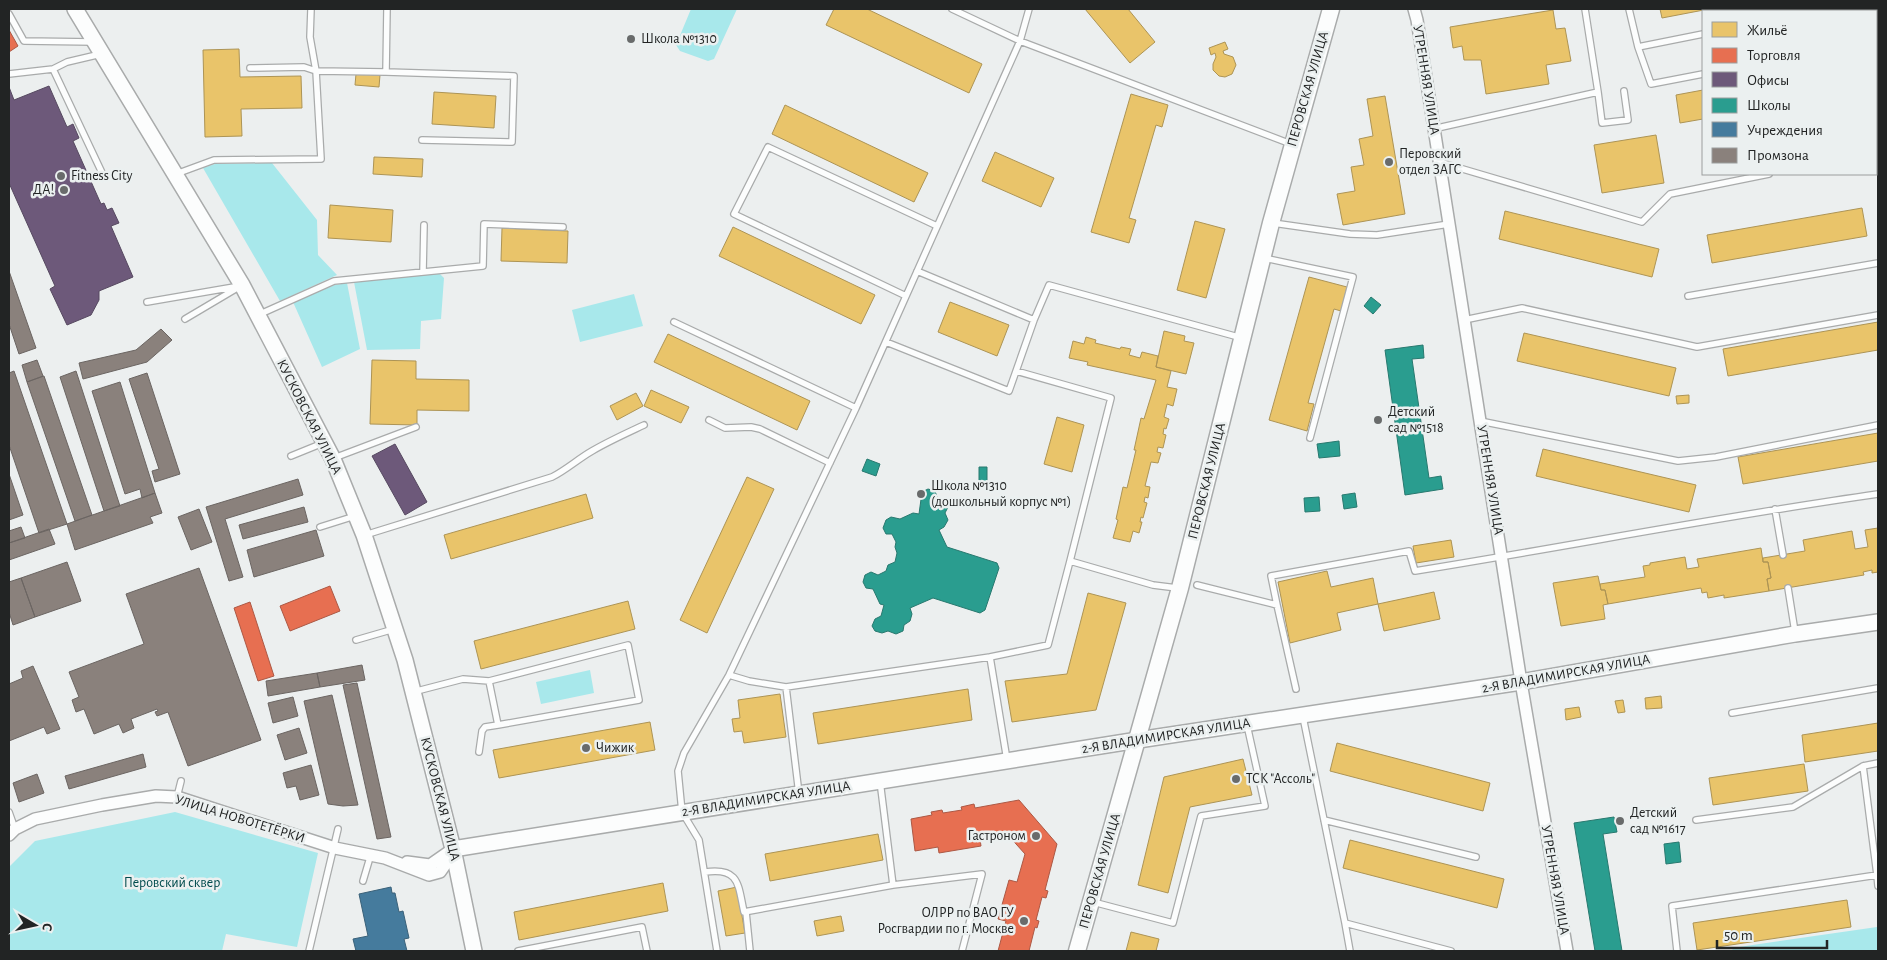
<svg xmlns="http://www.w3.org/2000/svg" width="1887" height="960" viewBox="0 0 1887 960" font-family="'Alegreya Sans',sans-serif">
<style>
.green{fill:#a8e8eb}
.homes{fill:#e9c46a;stroke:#ad9455}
.shops{fill:#e76f51;stroke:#ac5844}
.offices{fill:#6d597a;stroke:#564960}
.schools{fill:#2a9d8f;stroke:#28796f}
.public{fill:#457b9d;stroke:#3a6179}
.industry{fill:#8a817c;stroke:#6b6562}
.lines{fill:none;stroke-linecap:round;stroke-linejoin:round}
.service-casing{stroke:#a9abab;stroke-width:8}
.minor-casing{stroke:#a9abab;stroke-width:14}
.tertiary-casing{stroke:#a9abab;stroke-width:18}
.secondary-casing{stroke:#a9abab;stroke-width:19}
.service{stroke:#fcfdfd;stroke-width:5.5}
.minor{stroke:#fcfdfd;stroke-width:11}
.tertiary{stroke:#fcfdfd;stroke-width:15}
.secondary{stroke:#fcfdfd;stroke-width:16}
.poi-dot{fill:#696b6b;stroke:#ebf0f0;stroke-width:2}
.labels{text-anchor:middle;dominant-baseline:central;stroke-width:5;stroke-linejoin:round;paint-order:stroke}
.poi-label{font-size:14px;fill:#222424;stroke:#ebf0f0;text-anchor:start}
.street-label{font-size:14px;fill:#222424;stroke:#ebf0f0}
.park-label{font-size:14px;fill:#004b4d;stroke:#ebf0f0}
</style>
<rect width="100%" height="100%" fill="#ecefef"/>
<path class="green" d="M691 9H737L714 59 708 61 680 51 676 45Z
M272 163 317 220 318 255 337 275 280 301 203 168 215 164Z
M439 273 444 278 441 319 421 321 420 349 367 350 354 282Z
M347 283 360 349 322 367 293 302 335 285Z
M634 294 643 326 580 342 572 310Z
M590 670 594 693 541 704 536 682Z
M175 812 318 853 297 947 226 934 222 951H9V867L35 841Z
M1877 927 1878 951H1733L1732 948Z"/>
<path class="homes" d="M834 9H867L982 64 969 93 826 25Z
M1085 9H1128L1155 42 1130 63Z
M1660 9H1709L1662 18Z
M1553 10 1556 29 1565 28 1571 61 1546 65 1549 84 1486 94 1481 60H1464L1462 46 1453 48 1450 27Z
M1225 42 1228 49 1223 51 1224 54 1233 57 1236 65 1232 74 1225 77 1219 76 1213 70V64L1216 57 1215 53 1211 55 1209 48Z
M239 49 240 77 301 76 302 108 241 109 242 136 205 137 203 50Z
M356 74 380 75 379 87 355 85Z
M1703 90V119L1680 123 1676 95Z
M434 92 496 96 494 128 432 124Z
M1131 94 1168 105 1162 127 1156 125 1129 218 1136 220 1129 243 1091 232Z
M1385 96 1405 214 1343 225 1337 194 1355 191 1351 167 1364 165 1359 139 1373 136 1367 99Z
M785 105 928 173 914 202 772 134Z
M1656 135 1664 183 1602 193 1594 145Z
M995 152 1054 178 1041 207 982 181Z
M374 157 423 159 422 177 373 174Z
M330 205 393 210 391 242 328 238Z
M1862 208 1867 236 1712 263 1707 235Z
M1505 211 1659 249 1652 277 1499 239Z
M1195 221 1225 229 1206 298 1177 290Z
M733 227 875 295 861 324 719 256Z
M502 228 568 231 567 263 501 261Z
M1309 277 1347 287 1341 311 1334 309 1308 403 1314 404 1307 431 1269 420Z
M950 302 1009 325 997 356 938 332Z
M1878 322V350L1728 376 1723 349Z
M1164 331 1185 336 1184 341 1194 343 1186 374 1156 367Z
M1524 333 1676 368 1669 396 1517 361Z
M668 334 810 401 797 430 654 362Z
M1086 337 1096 340 1095 343 1120 349 1121 347 1131 349 1129 355 1140 358 1142 352 1158 356 1156 367 1171 371 1167 387 1177 389 1173 406 1167 404 1164 417 1169 419 1166 429 1164 428 1163 434 1166 435 1163 448 1158 447 1157 452 1161 453 1158 463 1151 462 1145 486 1150 487 1148 498 1145 497 1144 502 1147 503 1143 518 1141 517 1140 522H1142L1139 533 1133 531 1130 542 1113 538 1118 520 1116 519 1123 487 1127 488 1136 450H1134L1141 418 1144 419 1156 380 1087 365 1088 362 1069 358 1073 341 1084 344Z
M372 360 416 361V379L469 380V411L417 410V425L370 424Z
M651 390 689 407 681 423 644 406Z
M636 393 643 406 617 420 610 406Z
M1689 395V403L1677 404 1676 396Z
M1057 417 1084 425 1072 472 1044 464Z
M1878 433V461L1743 484 1738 457Z
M1543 449 1696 485 1689 512 1536 476Z
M747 477 774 489 707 633 680 620Z
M586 494 593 518 451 559 444 535Z
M1878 528V572L1872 573V570L1863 572 1864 575 1769 591 1767 579 1771 578 1768 562H1763V558L1805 551 1803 540 1852 531 1855 549 1868 547 1865 530Z
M1451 540 1454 557 1416 563 1413 546Z
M1761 548 1763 562H1768L1771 578 1767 579 1769 591 1724 598V595L1708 598 1707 592 1702 593 1701 588 1608 604 1605 590H1601L1600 584 1645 577 1643 566 1650 565V563L1685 557 1687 569 1699 567 1697 559Z
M1327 571 1331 587 1373 578 1378 604 1337 613 1341 630 1290 643 1278 582Z
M1598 576 1601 590H1605L1608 604 1603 605 1605 619 1561 626 1553 583Z
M1434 592 1440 619 1384 631 1378 604Z
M1088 593 1126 603 1096 710 1012 722 1005 681 1067 674Z
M628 601 635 629 481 669 474 641Z
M968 689 972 720 818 744 813 713Z
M780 694 786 737 744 743 742 731 734 732 732 719 740 718 738 700Z
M1661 696 1662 708 1646 709 1645 698Z
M1623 700 1625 712 1618 713 1615 701Z
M1579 707 1581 717 1566 720 1565 709Z
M650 722 655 750 499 778 493 750Z
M1878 723V751L1805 762 1802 735Z
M1337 743 1490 783 1483 811 1330 771Z
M1243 759 1252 795 1190 807 1168 893 1138 885 1164 777Z
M1804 764 1808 791 1713 805 1709 778Z
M878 834 883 860 770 881 765 854Z
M1350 840 1504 879 1497 908 1343 868Z
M663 883 668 911 519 940 514 912Z
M737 887 745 933 726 936 718 891Z
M1847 900 1851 927 1697 950 1693 923Z
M841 916 844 931 817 936 814 921Z
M1131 932 1159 939 1156 951H1126Z"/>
<path class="shops" d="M9 30 18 46 9 52Z
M330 586 340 611 290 631 280 606Z
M250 602 274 676 258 681 234 608Z
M1019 800 1057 844 1045 890 1048 891 1046 898 1042 897 1036 920 1039 921 1037 928 1035 927 1029 951H998L1006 921 998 919 1009 880 1017 882 1025 854 1008 835 980 839 981 846 939 853 938 847 915 851 911 819 932 815 931 812 942 810 943 813 962 810 961 807 974 804 975 808Z"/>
<path class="offices" d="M49 86 67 127 73 124 79 138 73 141 101 204 104 203 107 210 112 208 119 223 111 226 133 277 99 291V300L91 315 67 325 50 289 55 286 9 183V87L14 100Z
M395 444 427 502 405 515 372 456Z"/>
<path class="schools" d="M1371 297 1381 305 1373 314 1364 306Z
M1423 345 1424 358 1412 359 1429 478 1441 476 1443 489 1405 495 1385 350Z
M1339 441 1340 456 1319 458 1317 444Z
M867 459 880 464 876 476 862 471Z
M979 467H987V482H979Z
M928 489 935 491 937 497 945 500 948 507 945 513 948 520 944 527 939 530 947 547 997 563 999 568 985 610 980 613 933 598 910 608 912 614 910 621 904 625 903 631 896 634 888 631 882 633 875 631 872 626 875 619 881 616 884 605 880 604 873 589 866 588 863 582 865 575 871 572 878 575 886 571 888 565 895 562 897 553 895 547 896 542 892 534H886L883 528 886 520 891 517 900 519 913 513 919 514 922 492Z
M1355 493 1357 507 1344 509 1342 495Z
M1319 497 1320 511 1305 512 1304 498Z
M1614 817 1617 832 1603 834 1622 951H1595L1574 823Z
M1679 842 1681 862 1666 864 1664 844Z"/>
<path class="public" d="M391 887 392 893H395L399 912 403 911 409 938 404 939 407 951H356L353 939 368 936 359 894Z"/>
<path class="industry" d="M9 271 36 348 19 354 9 324Z
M161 329 172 340 147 362 83 379 79 363 136 350Z
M37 360 43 376 27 382 22 365Z
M14 371 67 524 39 533 9 445V373Z
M76 371 120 506 104 511 60 377Z
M147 373 180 474 155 482 152 471 159 469 129 379Z
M44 376 92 515 75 521 27 382Z
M120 382 155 493 142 498 140 489 125 494 92 391Z
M9 474 23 515 9 520Z
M298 479 303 495 225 519 243 577 229 581 206 507Z
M155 493 162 513 150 517 153 523 75 550 67 524Z
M304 507 308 522 243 539 239 525Z
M199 509 212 542 191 550 178 517Z
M21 527 25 538 9 543V531Z
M49 529 55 544 9 560V543Z
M316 530 324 556 254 577 247 550Z
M67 562 81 601 35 617 21 578Z
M199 568 261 740 188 766 168 712 157 716 155 712 158 711 157 709 131 719 134 728 123 733 119 724 94 734 84 709 76 712 72 700 79 697 69 672 144 644 126 594Z
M21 578 35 617 13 625 9 612V582Z
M362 665 365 680 320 687 317 673Z
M33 666 60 729 47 734 44 727 9 741V684L23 678 21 671Z
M317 673 320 687 268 696 266 681Z
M357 683 391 837 377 839 343 685Z
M332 695 358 805 343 806 328 804 304 701Z
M293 697 298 716 273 723 268 703Z
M299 728 307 753 285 760 277 735Z
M143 754 146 767 69 789 65 776Z
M311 765 319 795 300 800 296 786 287 788 283 773Z
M37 774 44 793 19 802 13 783Z"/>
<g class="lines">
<g class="service-casing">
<path id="service" d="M952 9 1020 41 1291 144
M1629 9 1638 47 1651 84 1703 74
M9 14 24 41 94 42
M1638 47 1703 34
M101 54 67 62 53 69 104 177
M250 68 304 67 316 71 310 37 311 9
M386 72 514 76 512 142 422 140
M9 74 53 69
M1598 92 1602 123 1628 120 1624 91
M1433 129 1598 92 1585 9
M1876 152 1878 151
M1439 162 1642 222 1670 194 1769 174
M176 174 214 160 321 159 316 71 386 72 387 9
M1273 223 1350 234 1377 235 1449 224
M1264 258 1353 277 1310 438
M423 272 424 225
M906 296 734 214 768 147 937 226
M1688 296 1878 263
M147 302 240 286
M258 315 334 281 483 266 484 224 563 227
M185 319 239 287
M1034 320 1049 285 1242 338
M1464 320 1522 308 1697 347 1878 315
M674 322 856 408
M886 342 1009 391 1034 320 917 271
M1016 371 1111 398 1070 561 1153 585 1177 588
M709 420 725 428 751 427 760 429 830 463
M1480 421 1678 461 1716 457 1878 425
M291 456 323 443
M334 458 416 427
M1775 509 1783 555
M320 527 355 516
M365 535 552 477C566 470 578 459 592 451 609 441 627 433 644 425
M1197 585 1277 605 1296 689
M1788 588 1795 632
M1277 605 1271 576 1409 551 1415 571C1570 546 1723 516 1878 494
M356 640 394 629
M729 675 749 681 786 687 990 657
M786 687 799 794
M413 692 463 679 489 681 628 645 639 700 498 725 489 681
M1732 713 1878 688
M1303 717 1345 923 1451 951
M479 752 482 731 485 727 498 725
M1007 760 990 657 1048 645 1070 561
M880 781 893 885 982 874 962 951
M177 797 181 781
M9 812 15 829
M1324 820 1476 857
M1696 820 1793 807 1863 766
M705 872C740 867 738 885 744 912L893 885
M1877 875 1878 886
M363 881 371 854
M1093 902 1173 923 1201 816 1265 806 1247 725
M746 912 750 951
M1345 923 1350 951
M309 951 338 829
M518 951 642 927 647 951
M717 951 699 840 682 812 678 771 684 753 729 675 856 408 1020 41 1029 9
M1677 951 1672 906 1877 875 1863 766 1878 763"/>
</g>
<g class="minor-casing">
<path id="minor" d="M1414 9 1417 20 1521 682 1567 951
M1872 9V11
M1876 35 1878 51
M9 835 15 829 35 819 102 805 156 796 177 797 335 848 385 858 429 875 440 872 447 862 453 849
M407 862 430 865 453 849"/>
</g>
<g class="tertiary-casing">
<path id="tertiary" d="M75 9 242 285 333 459 364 535 405 660 453 849 474 951
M453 849 1138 740 1521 682 1795 634 1878 622"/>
</g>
<g class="secondary-casing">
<path id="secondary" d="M1077 951 1180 588 1271 223 1331 9"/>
</g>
<use href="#service" class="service"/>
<use href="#minor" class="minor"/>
<use href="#tertiary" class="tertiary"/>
<use href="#secondary" class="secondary"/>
</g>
<g class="poi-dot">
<circle cx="631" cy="39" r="5"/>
<circle cx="1389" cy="162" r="5"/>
<circle cx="61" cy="176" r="5"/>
<circle cx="64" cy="190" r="5"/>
<circle cx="1378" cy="420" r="5"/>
<circle cx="921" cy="494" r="5"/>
<circle cx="586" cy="748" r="5"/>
<circle cx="1236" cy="779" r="5"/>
<circle cx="1620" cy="821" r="5"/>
<circle cx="1036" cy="836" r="5"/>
<circle cx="1024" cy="921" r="5"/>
</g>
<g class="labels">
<g class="poi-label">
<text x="641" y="39">Школа №1310</text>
<text x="1399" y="154">Перовский<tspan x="1399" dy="16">отдел ЗАГС</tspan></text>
<text x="71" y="176">Fitness City</text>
<text x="54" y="190" text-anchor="end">ДА!</text>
<text x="1388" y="412">Детский<tspan x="1388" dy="16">сад №1518</tspan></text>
<text x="931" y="486">Школа №1310<tspan x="931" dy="16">(дошкольный корпус №1)</tspan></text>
<text x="596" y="748">Чижик</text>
<text x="1246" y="779">ТСК "Ассоль"</text>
<text x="1630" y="813">Детский<tspan x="1630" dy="16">сад №1617</tspan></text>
<text x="1026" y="836" text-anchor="end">Гастроном</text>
<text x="1014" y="913" text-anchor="end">ОЛРР по ВАО ГУ<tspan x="1014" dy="16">Росгвардии по г. Москве</tspan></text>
</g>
<g class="street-label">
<text transform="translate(1426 80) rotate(81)">УТРЕННЯЯ УЛИЦА</text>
<text transform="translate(1308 89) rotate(-74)">ПЕРОВСКАЯ УЛИЦА</text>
<text transform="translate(309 417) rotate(63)">КУСКОВСКАЯ УЛИЦА</text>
<text transform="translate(1490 480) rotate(81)">УТРЕННЯЯ УЛИЦА</text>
<text transform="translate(1207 481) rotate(-76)">ПЕРОВСКАЯ УЛИЦА</text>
<text transform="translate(1566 674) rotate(-10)">2-Я ВЛАДИМИРСКАЯ УЛИЦА</text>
<text transform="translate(1166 736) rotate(-9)">2-Я ВЛАДИМИРСКАЯ УЛИЦА</text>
<text transform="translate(440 799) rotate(76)">КУСКОВСКАЯ УЛИЦА</text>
<text transform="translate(766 799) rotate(-9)">2-Я ВЛАДИМИРСКАЯ УЛИЦА</text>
<text transform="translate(240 819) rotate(17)">УЛИЦА НОВОТЕТЁРКИ</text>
<text transform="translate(1100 871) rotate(-74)">ПЕРОВСКАЯ УЛИЦА</text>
<text transform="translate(1555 880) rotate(80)">УТРЕННЯЯ УЛИЦА</text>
</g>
<g class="park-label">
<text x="172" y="883">Перовский сквер</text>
</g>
</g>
<rect width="1887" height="960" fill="none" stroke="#222424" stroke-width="20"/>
<rect x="1702" y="10" width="175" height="165" fill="#ebf0f0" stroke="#9b9e9e"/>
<rect x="1712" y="22" width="25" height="15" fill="#e9c46a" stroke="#9b9e9e"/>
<text x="1747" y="35" font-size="15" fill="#222424">Жильё</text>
<rect x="1712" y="48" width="25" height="15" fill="#e76f51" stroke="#9b9e9e"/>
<text x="1747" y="60" font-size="15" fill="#222424">Торговля</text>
<rect x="1712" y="72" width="25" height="15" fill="#6d597a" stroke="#9b9e9e"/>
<text x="1747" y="85" font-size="15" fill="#222424">Офисы</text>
<rect x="1712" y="98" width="25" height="15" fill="#2a9d8f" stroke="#9b9e9e"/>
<text x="1747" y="110" font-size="15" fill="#222424">Школы</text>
<rect x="1712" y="122" width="25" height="15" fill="#457b9d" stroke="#9b9e9e"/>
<text x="1747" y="135" font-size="15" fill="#222424">Учреждения</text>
<rect x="1712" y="148" width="25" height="15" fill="#8a817c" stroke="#9b9e9e"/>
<text x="1747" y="160" font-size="15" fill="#222424">Промзона</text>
<g transform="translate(35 925) rotate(99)" stroke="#ebf0f0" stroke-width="4" paint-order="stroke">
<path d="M0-4L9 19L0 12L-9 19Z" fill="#222424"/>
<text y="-8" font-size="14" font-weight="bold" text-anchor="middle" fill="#222424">С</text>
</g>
<path d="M1717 940v8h110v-8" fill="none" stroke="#222424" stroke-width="2.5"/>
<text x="1724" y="940" font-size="15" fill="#222424" stroke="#ebf0f0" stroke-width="4" paint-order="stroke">50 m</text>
</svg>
